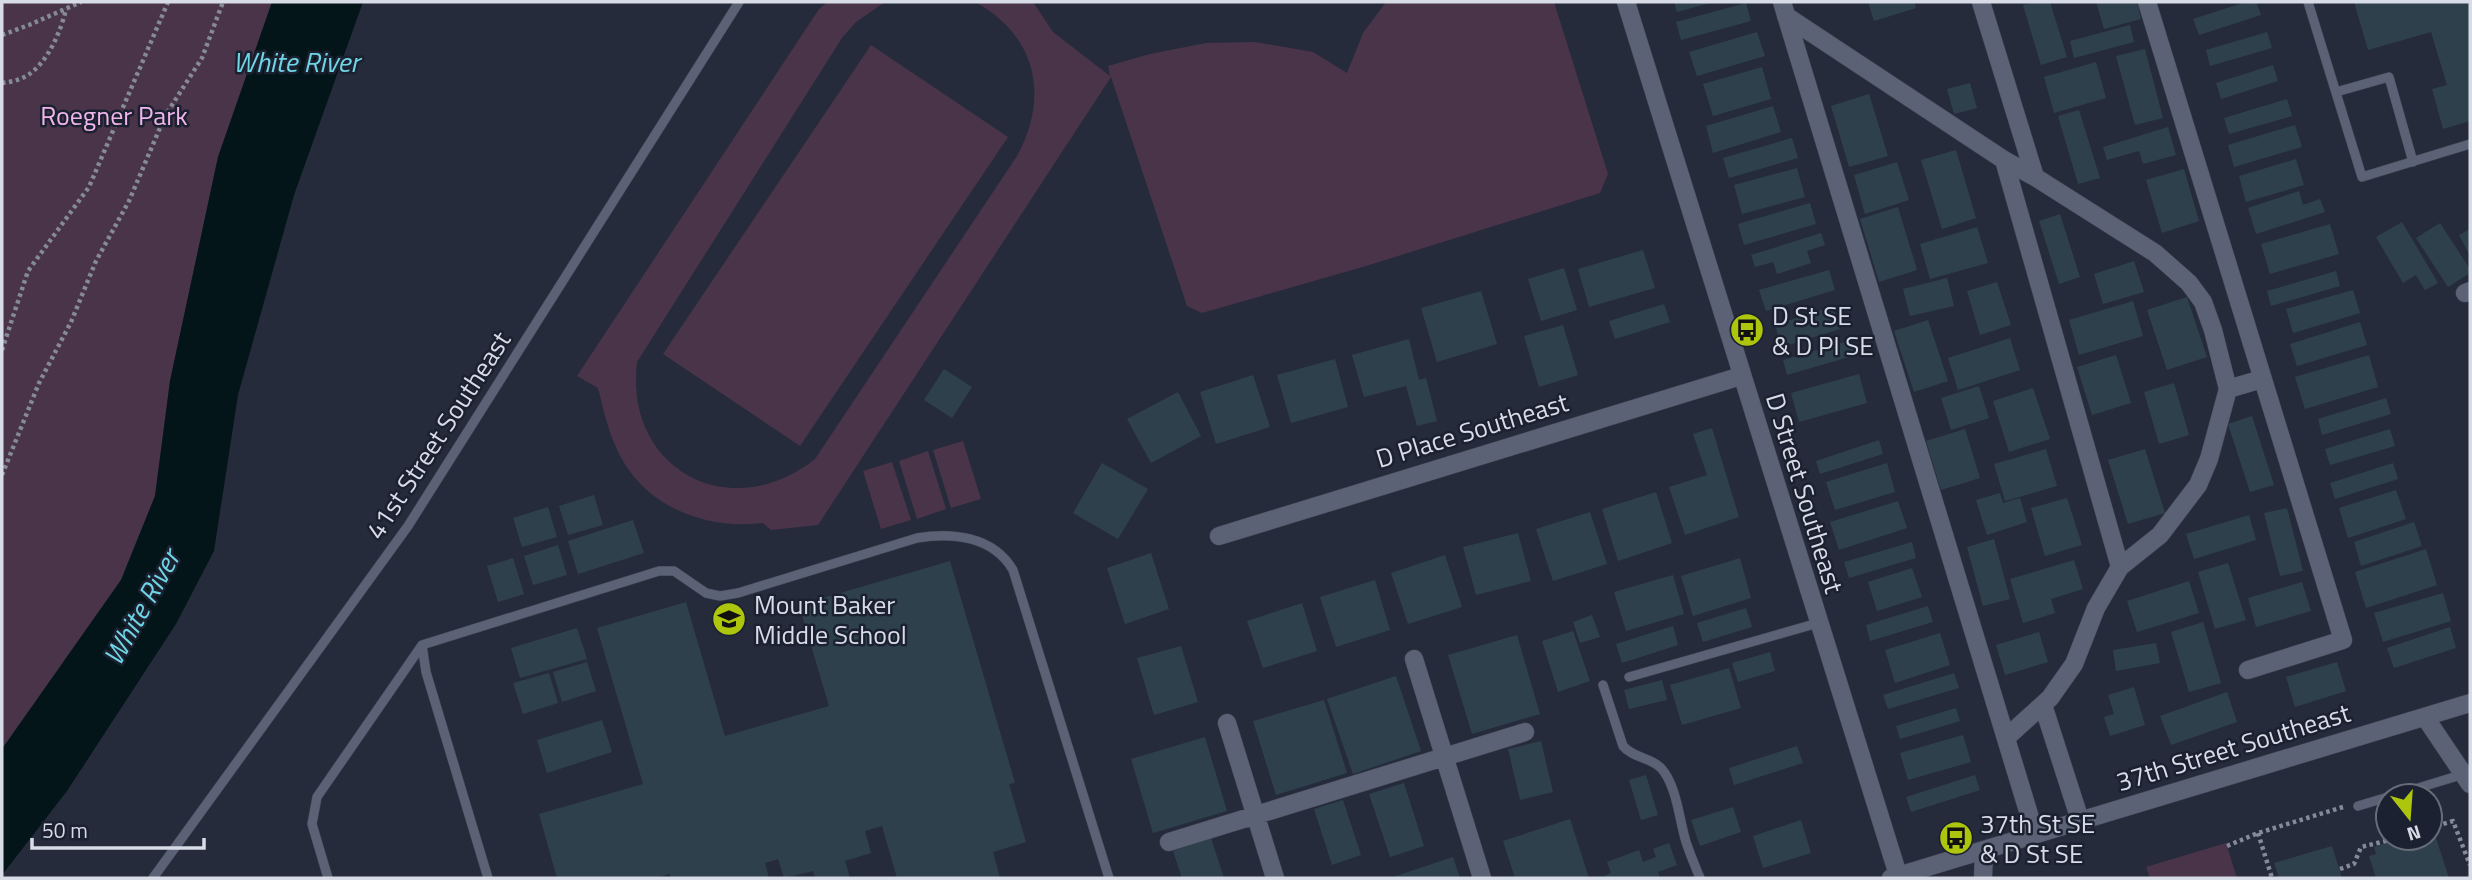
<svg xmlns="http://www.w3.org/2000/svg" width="2472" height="880" viewBox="0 0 2472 880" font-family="'Titillium Web',sans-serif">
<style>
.green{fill:#4a3449}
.water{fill:#031519}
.building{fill:#2f404d}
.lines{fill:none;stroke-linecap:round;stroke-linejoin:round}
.service-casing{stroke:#434754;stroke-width:10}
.minor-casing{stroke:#434754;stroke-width:19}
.tertiary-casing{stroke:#434754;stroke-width:19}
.path{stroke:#858a97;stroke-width:4.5;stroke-dasharray:3.5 3.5;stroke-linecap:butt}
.service{stroke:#5b6275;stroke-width:9}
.minor{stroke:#5b6275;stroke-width:18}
.tertiary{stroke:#5b6275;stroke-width:18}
.labels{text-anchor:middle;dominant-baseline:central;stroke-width:5;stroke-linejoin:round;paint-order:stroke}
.park-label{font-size:26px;fill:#f0b5eb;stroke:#1b2130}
.poi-label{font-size:26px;fill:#d8dce7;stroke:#1b2130;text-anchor:start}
.street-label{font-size:26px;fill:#d8dce7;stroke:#1b2130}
.water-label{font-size:28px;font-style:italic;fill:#6fd5e5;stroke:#1b2130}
</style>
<rect width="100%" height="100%" fill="#252b3b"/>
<path class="green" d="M2 2H272L218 157 170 381 155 496 121 580 2 749Z
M827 2H885L856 22 842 38 637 362C624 470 731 526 815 459L1017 156C1050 96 1036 35 975 2H1033L1053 32 1110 76 1108 66 1150 54 1206 43 1255 42 1313 52 1347 73 1363 33 1386 2H1554L1608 174 1600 193 1366 266 1202 313 1187 306 1111 77 818 525 771 530 763 523C702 530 640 505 615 445 607 427 603 407 598 388L577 376 819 9Z
M871 45 1008 137 800 446 663 354Z
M963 441 981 499 951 508 933 450Z
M928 451 946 509 917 519 899 461Z
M892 462 911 520 881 529 863 471Z
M2226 843 2237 878H2150L2146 867Z"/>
<path class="water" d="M272 2H363L294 195 238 395 214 551 176 624 67 791 2 875V749L121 580 155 496 170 381 218 157Z"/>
<path class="building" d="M1674 2H1710V3L1677 12Z
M1868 2H1914L1916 8 1874 21Z
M2034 2H2050L2067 57 2041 65 2023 5Z
M2096 2H2137L2141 19 2104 29Z
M2246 2H2256L2261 15 2199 35 2193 19Z
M2354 2H2470V121L2443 129 2432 89 2447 85 2431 32 2368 50Z
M1746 3 1751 21 1681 40 1676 22Z
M2130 25 2134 42 2074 58 2070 41Z
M1757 32 1765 56 1697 76 1689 52Z
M2267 32 2272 48 2210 66 2206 50Z
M2145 49 2163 118 2135 125 2116 56Z
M2096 62 2106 98 2054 113 2044 77Z
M2273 65 2278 81 2221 99 2216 83Z
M1762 67 1771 99 1713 116 1703 84Z
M1970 83 1977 108 1954 114 1947 89Z
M1869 94 1888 156 1849 167 1831 106Z
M2287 99 2292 116 2229 134 2224 118Z
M1773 106 1781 132 1713 153 1706 126Z
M2079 110 2100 178 2078 184 2058 116Z
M2295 125 2302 147 2234 167 2228 145Z
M2168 127 2176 155 2143 164 2139 151 2107 160 2103 147Z
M1792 138 1798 158 1729 178 1723 158Z
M1956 150 1976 218 1942 229 1921 160Z
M2296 159 2304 185 2246 202 2239 176Z
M1897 162 1909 200 1865 214 1854 175Z
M1797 168 1805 197 1742 214 1734 185Z
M2184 169 2199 221 2162 233 2146 180Z
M2299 191 2303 205 2320 199 2325 212 2256 234 2248 208Z
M1810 203 1816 224 1744 245 1738 224Z
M1898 207 1917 270 1879 282 1860 219Z
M2060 214 2080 277 2059 284 2039 221Z
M2402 222 2438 283 2425 290 2416 275 2403 283 2376 237Z
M2440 223 2470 269V273L2448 287 2416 238Z
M2330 224 2339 254 2270 274 2261 244Z
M1977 227 1988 263 1930 279 1920 244Z
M2470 229V256L2459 235Z
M1821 233 1825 245 1807 251 1811 263 1777 274 1773 262 1755 267 1751 255Z
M1643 250 1655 288 1589 307 1578 269Z
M2134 261 2144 292 2103 304 2094 274Z
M1564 268 1577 310 1541 321 1528 279Z
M1829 270 1835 290 1766 311 1759 290Z
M2336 271 2340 286 2271 306 2267 291Z
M1947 278 1954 306 1910 316 1903 289Z
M1997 282 2011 325 1980 335 1967 291Z
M2353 290 2360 313 2293 333 2286 309Z
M1481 291 1497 344 1437 362 1421 308Z
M2187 297 2207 357 2167 370 2147 310Z
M2133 301 2143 336 2079 355 2069 320Z
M1664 304 1670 322 1615 339 1609 321Z
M1833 306 1840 329 1782 347 1775 325Z
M1928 320 1948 381 1914 392 1894 331Z
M2360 322 2367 345 2297 366 2290 344Z
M1563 325 1578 375 1539 387 1524 336Z
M2010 338 2020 370 1958 390 1948 358Z
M1409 339 1419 380 1426 378 1437 421 1417 426 1406 386 1364 397 1352 355Z
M1851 340 1856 355 1787 375 1783 360Z
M2116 355 2131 403 2092 415 2077 367Z
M2369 355 2378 387 2305 409 2295 377Z
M1335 359 1348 407 1291 423 1277 375Z
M944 369 972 387 952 418 924 400Z
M1859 374 1867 403 1799 422 1791 393Z
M1253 375 1270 427 1216 444 1200 392Z
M2174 383 2189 435 2159 444 2144 392Z
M1979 386 1989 418 1951 430 1941 398Z
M2033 388 2050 439 2009 452 1993 401Z
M1178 392 1201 436 1151 463 1127 419Z
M2386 398 2391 414 2322 435 2318 419Z
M2252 416 2274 485 2250 492 2228 424Z
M1712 428 1739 517 1685 535 1669 487 1707 475 1693 434Z
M1965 429 1980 478 1941 490 1926 441Z
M2390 429 2395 446 2330 465 2325 449Z
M1879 440 1883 454 1820 474 1816 461Z
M2046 449 2057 486 2005 501 1994 464Z
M2145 449 2165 513 2128 524 2108 460Z
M1102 463 1148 489 1118 539 1073 513Z
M1887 463 1895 492 1835 510 1826 482Z
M2393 463 2398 479 2335 499 2330 483Z
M2396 490 2406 519 2348 538 2339 508Z
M1656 492 1672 543 1618 561 1602 509Z
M2000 493 2003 503 2020 498 2027 522 1987 535 1976 500Z
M594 495 603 525 568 535 559 506Z
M2067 498 2082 545 2045 556 2031 508Z
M1898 501 1907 528 1839 550 1830 522Z
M548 507 557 537 522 547 513 518Z
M2287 508 2303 571 2280 576 2264 513Z
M1590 512 1607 564 1553 581 1536 529Z
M2249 515 2256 540 2194 559 2186 534Z
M633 520 644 553 578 574 568 541Z
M2414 522 2422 546 2361 566 2354 542Z
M1518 533 1531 581 1476 595 1463 547Z
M1994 539 2010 599 1983 606 1967 547Z
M1912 542 1916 558 1849 578 1844 562Z
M558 545 567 575 533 585 524 556Z
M2426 549 2437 585 2366 608 2355 572Z
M1151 553 1169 609 1125 624 1107 568Z
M1445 555 1462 607 1408 624 1391 573Z
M513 558 524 594 498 602 487 566Z
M1740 558 1751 598 1693 616 1681 576Z
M2074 560 2083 589 2051 599 2055 613 2023 623 2010 579Z
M950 561 1015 783 1009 784 1026 842 993 852 1000 878H897L882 826 865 831 871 853 845 861 850 878H815L813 871 784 878 778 859 765 863 769 878H671L670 874 655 878H557L539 814 643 784 597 628 686 602 725 736 829 706 799 605Z
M2228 563 2246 620 2215 629 2198 572Z
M1912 568 1922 597 1877 611 1868 582Z
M1673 575 1684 614 1626 631 1614 592Z
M1375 580 1390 630 1336 647 1320 597Z
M2189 581 2199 613 2137 632 2127 601Z
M2302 582 2311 611 2256 627 2248 598Z
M2443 593 2451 621 2383 642 2374 613Z
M1302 603 1317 651 1263 668 1247 621Z
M1928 606 1933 622 1870 641 1866 625Z
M1746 608 1752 627 1703 642 1697 623Z
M1592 615 1600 637 1580 643 1573 622Z
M2203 622 2221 683 2189 692 2171 632Z
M1673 626 1678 645 1622 663 1616 644Z
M2450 627 2456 648 2394 668 2387 648Z
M577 628 587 659 520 678 511 648Z
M1573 631 1590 681 1558 692 1542 641Z
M2039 632 2048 662 2005 675 1996 645Z
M1940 633 1950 665 1895 683 1885 650Z
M1517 635 1540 714 1472 734 1448 655Z
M2156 643 2160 663 2116 671 2113 650Z
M1181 646 1198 702 1154 715 1137 658Z
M1770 652 1775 671 1738 682 1732 663Z
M587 662 596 691 562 702 553 672Z
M2337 662 2346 691 2295 707 2286 677Z
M1729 668 1741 708 1682 725 1670 685Z
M549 673 558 703 523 714 513 683Z
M1954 673 1959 688 1888 709 1883 695Z
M1396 676 1421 751 1353 774 1327 699Z
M1662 680 1667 700 1629 709 1624 690Z
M2134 687 2145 725 2110 736 2104 717 2114 714 2108 695Z
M2227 692 2237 722 2171 745 2160 716Z
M1324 700 1347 773 1276 795 1253 721Z
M1956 708 1960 721 1900 739 1896 726Z
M602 720 612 752 547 773 537 740Z
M1963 735 1971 762 1908 780 1900 753Z
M1205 737 1227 811 1153 833 1131 759Z
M1541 741 1553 792 1520 800 1508 749Z
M1797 746 1803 763 1734 785 1729 768Z
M1646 775 1658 815 1641 820 1629 780Z
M1975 775 1980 790 1911 812 1906 797Z
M1404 783 1424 846 1390 857 1369 794Z
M1343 800 1361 855 1332 865 1314 809Z
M1733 807 1741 832 1700 846 1691 820Z
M1570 819 1589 878H1515L1503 841Z
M1801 820 1811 853 1763 868 1753 836Z
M2435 835 2449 878H2376L2369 856 2376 854 2374 847 2393 841 2396 848 2409 843 2407 838H2430Z
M1211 838 1224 878H1182L1173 851Z
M1669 843 1677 865 1658 872 1660 878H1605L1604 876 1611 873 1607 862 1639 850 1643 862 1656 857 1653 849Z
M2332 846 2342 878H2279L2274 863Z
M1453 857 1460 878H1390Z"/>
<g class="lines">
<g class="service-casing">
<path id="service" d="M2308 2 2362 177 2470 144
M2336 92 2389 77 2413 162
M422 645 426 672 488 878
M1629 677 1818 623
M1603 685 1623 746C1633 758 1650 757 1661 768 1677 786 1679 819 1686 842 1690 854 1695 866 1700 878
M2392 796 2464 774
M2358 806 2388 797
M153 878 408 526 739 2
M328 878 312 824 317 797 422 645 659 571H674L706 593 720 596 738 593 917 538C952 532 993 536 1013 570L1109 878"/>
</g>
<g class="minor-casing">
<path id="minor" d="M1626 2 1899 878
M1782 2 2035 834
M1981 2 2035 177
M2147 2 2343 640 2248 670
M1786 16 2004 160 2035 177 2155 253 2189 283 2203 302 2213 330 2228 389 2209 459 2198 485 2160 535 2120 567 2096 608 2074 664 2050 698 2007 737
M2004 160 2120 567
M2465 293 2470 291
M2228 389 2262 379
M1219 536 1741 376
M1414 659 1482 878
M2043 705 2080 820
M2425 717 2470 784
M1227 723 1275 878
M1169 842 1525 732
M1983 878 1984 850"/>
</g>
<g class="tertiary-casing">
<path id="tertiary" d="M1891 878 2470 703"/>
</g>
<path class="path" d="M2 35 29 25 81 2
M2 83C11 82 20 80 28 75 48 62 61 31 66 9
M2 350 28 271 89 187 168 2
M2 475 39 383 71 322 96 261 129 201 165 116 202 58 223 2
M2430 828 2453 821 2470 865
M2258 833 2272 878H2270
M2227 846 2258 833 2343 807
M2340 869 2354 864 2361 847 2398 838"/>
<use href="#service" class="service"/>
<use href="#minor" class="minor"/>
<use href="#tertiary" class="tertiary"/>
</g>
<defs>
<g id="bus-disc" transform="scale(1.75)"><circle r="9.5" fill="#adc60d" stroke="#1b2130"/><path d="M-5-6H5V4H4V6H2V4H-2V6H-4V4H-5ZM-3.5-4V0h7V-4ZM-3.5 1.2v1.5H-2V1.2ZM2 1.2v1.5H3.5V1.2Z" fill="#111"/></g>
<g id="school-disc" transform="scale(1.75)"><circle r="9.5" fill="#adc60d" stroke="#1b2130"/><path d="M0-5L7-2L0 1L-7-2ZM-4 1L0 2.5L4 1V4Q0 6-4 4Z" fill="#111"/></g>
</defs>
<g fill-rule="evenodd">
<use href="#bus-disc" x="1747" y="330"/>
<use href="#school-disc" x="729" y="619"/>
<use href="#bus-disc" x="1956" y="838"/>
</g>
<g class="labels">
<g class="park-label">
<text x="114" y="115">Roegner Park</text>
</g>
<g class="poi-label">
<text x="1772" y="315">D St SE<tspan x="1772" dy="30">&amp; D Pl SE</tspan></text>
<text x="754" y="604">Mount Baker<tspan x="754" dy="30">Middle School</tspan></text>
<text x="1980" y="823">37th St SE<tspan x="1980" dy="30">&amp; D St SE</tspan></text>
</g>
<g class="street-label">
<text transform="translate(1472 430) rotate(-17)">D Place Southeast</text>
<text transform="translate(438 435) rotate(-57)">41st Street Southeast</text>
<text transform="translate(1805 493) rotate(73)">D Street Southeast</text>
<text transform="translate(2233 747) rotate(-17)">37th Street Southeast</text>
</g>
<g class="water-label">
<text x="296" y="61">White River</text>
<text transform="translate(141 607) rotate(-61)">White River</text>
</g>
</g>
<rect width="2472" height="880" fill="none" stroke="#d8dce7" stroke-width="7"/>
<g transform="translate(2409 817) rotate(163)"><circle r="33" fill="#1b2130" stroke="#676c79" stroke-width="2"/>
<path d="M0-5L12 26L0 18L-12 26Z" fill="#adc60d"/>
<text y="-10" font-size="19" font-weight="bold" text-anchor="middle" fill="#d8dce7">N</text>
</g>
<path d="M32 838v10h172v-10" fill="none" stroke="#d8dce7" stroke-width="3.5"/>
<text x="42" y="838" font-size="21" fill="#d8dce7" stroke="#1b2130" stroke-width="5" paint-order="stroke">50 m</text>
</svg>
